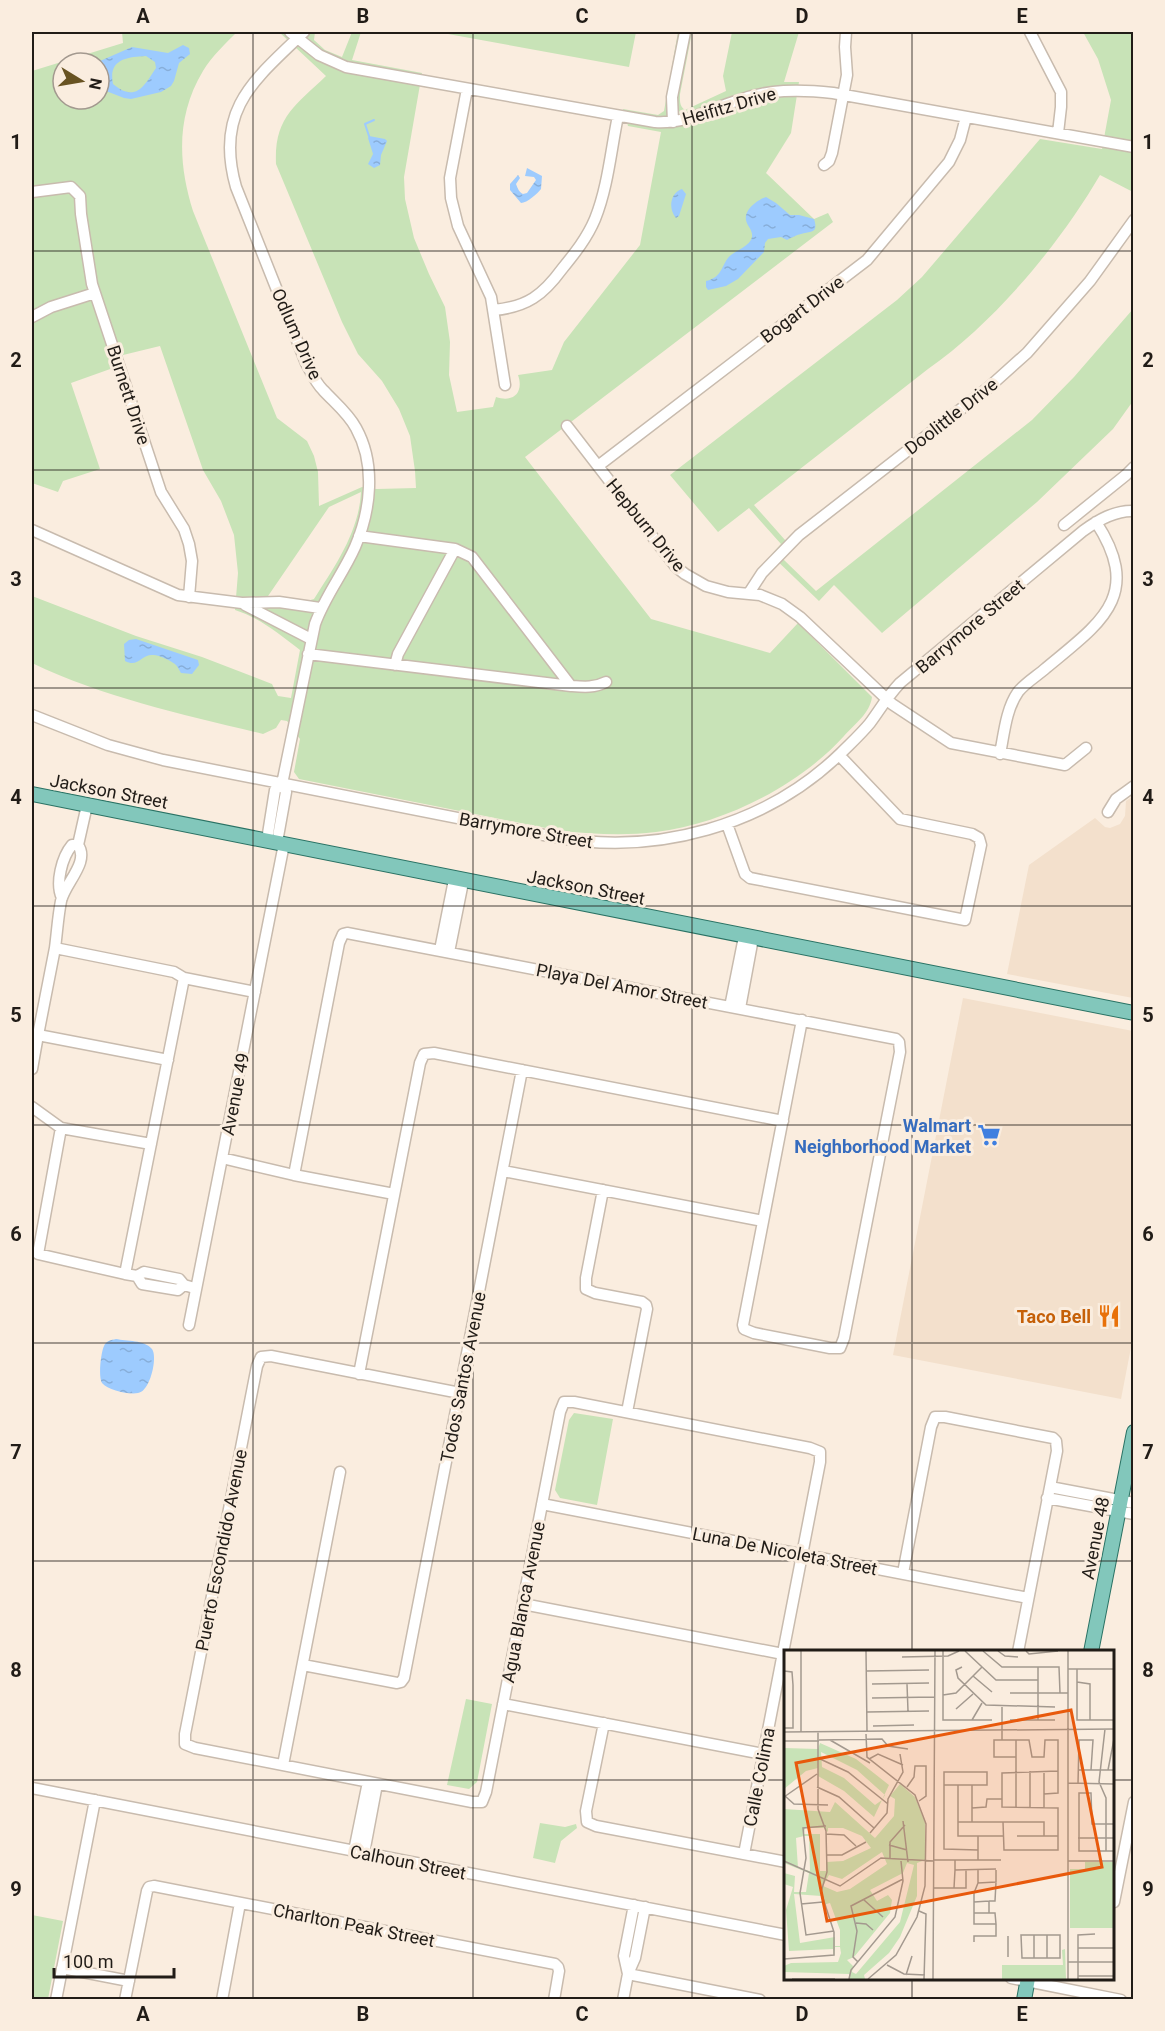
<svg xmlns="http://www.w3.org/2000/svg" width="1165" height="2031" viewBox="0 0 1165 2031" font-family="Roboto,sans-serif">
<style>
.built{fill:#f3e0cc}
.green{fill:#c8e3b7;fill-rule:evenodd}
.water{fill:url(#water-ripples);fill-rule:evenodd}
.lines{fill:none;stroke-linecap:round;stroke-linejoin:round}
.stream{stroke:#9dcbfe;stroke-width:2}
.minor-casing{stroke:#c8bbae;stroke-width:13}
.major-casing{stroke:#2a7264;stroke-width:16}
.minor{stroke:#fff;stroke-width:10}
.major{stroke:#82c7bb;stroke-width:14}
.grid{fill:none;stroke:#211c17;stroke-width:1.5;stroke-opacity:0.55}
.labels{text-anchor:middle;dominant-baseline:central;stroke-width:6;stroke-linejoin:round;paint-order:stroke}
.street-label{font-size:18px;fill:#211c17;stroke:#faeddf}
.shop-label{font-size:18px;font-weight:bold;fill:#366cbe;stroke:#faeddf;text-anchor:end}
.food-label{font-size:18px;font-weight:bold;fill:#c56008;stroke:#faeddf;text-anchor:end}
.inset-road{fill:none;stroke:#a3998f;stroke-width:1.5}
.view{fill:#e8590c;fill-opacity:0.15;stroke:#e8590c;stroke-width:3}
.inset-edge{fill:none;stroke:#211c17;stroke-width:3}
.neatline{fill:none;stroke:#211c17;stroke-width:2}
.grid-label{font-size:20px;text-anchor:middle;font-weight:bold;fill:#211c17}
</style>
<defs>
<pattern id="water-ripples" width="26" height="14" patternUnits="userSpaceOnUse" patternTransform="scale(1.5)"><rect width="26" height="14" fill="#9dcbfe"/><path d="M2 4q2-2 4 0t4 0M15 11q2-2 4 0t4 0" fill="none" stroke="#87aed9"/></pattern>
</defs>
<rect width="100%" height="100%" fill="#faeddf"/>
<path class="built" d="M1133 796V998L1007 974 1029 865 1095 818 1105 827 1110 828 1120 824 1125 816 1126 801Z
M963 998 1133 1031 1134 1332 1121 1399 893 1355Z"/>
<path class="green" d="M122 32H237C225 44 212 56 203 71 176 116 178 163 193 211L277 418 307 441 314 456 318 472 319 506 362 487 377 489 416 488 415 471 410 436 399 409 382 381 358 354 342 322 276 164C274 117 295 106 326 76L279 32H315L314 40 325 50 342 57 352 32H361L352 60 422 73 404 177 405 199 414 238 429 274 445 307 450 342 449 375 457 412 493 407 496 397C514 403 524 392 518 375L552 370 564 342 640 245 661 132 628 126 623 109 658 115 664 111 678 32H692L680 94C680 100 679 106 685 110L726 91 723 76 732 32H799L784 82H799L791 133 766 173 814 219 828 213 833 222 525 457 651 619 770 653 798 623 872 697C870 713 855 724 844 736 799 786 723 824 656 832 624 836 593 834 561 831L299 779 294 772 300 739 287 721 281 720 276 728 263 734C185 715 105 698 32 663V596L136 636 202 657 272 684 278 696 291 698 300 650C279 634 260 618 235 610L238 573 234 535 221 501 203 470 160 346 123 355 113 368 71 383 100 469 63 481 58 492 32 483V71L123 43ZM63 63H99V99H63ZM361 492C359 532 335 566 314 599L307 601 266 599 329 507Z
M437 32H636L629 67Z
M1083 32H1133V192L1100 175C1059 245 995 322 928 369L754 505 793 549 783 559 816 591 1032 420 1074 377 1133 309V401L1113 429 1037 502 882 633 834 585 819 601 771 555 781 544 749 508 718 532 670 475 897 300 922 277 1040 139 1102 149 1111 100 1098 59Z
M574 1413 613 1419 597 1505 560 1498 555 1490 569 1420Z
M466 1699 492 1704 477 1782 469 1789 447 1785Z
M540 1823 565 1827 576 1824 577 1828 561 1841 555 1863 533 1858Z
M32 1915 63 1921 48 1999H32Z"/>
<path class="water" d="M183 45 189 48 190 54 179 63 174 81 171 86 161 92 131 99 124 98 106 91 99 84 100 75 98 63 100 61 132 47 168 53ZM146 56 155 62 156 68C144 86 136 103 113 84 108 59 127 57 146 56Z
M369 136 385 139 387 141 381 155 380 165 374 168 368 164 373 154 368 138Z
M527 168 542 176 541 189C538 193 527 203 521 203L510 190V184L518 175 520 178 516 184C518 189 519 192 523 194L527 193 536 180 534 177 525 176Z
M682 189 686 194 679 216 676 218C668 209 670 193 682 189Z
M766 197 776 203 790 215H799L814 219C819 234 810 231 801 234 796 235 791 238 787 240L781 237 768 239 765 243 764 252 738 279 726 286 708 290 706 287V281C724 277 721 263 731 255 737 250 750 246 752 237 753 230 747 226 746 220 744 209 759 199 766 197Z
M136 639 198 660 199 665 192 674 181 673C179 670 178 667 176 665 172 661 158 654 152 655 141 655 138 668 125 661L124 644 129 640Z
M116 1339C126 1341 145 1340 152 1349 158 1357 150 1392 138 1393 129 1395 108 1390 102 1383 98 1377 101 1352 104 1346 106 1341 111 1340 116 1339Z"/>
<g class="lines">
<path class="stream" d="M369 136 365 124 374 120"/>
<g class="minor-casing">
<path id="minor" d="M290 32 319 55 346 67 655 122C686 124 708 110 736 101 768 89 799 89 833 93L1134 147
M1030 32 1061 92V107L1058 133
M467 89 450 178 451 198 458 226 491 297 505 385
M673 122 672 97 685 32
M824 165 829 161 832 153 847 75 845 47 846 32
M32 192 71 187 80 196 81 214 92 284 161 492 184 529 189 544 192 561 189 597
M494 310C527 307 543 295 562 269 575 253 587 238 595 219 608 187 611 149 618 116
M32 317 51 307 95 293
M567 426 676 567 685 574 706 586 728 592 760 595 782 604 800 617 892 704 951 743 1065 765 1086 748
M598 466 867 260 949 162 960 140 966 117
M1064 525 1126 475 1134 467
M32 530 178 595 242 603 279 602 320 608
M359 536 455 549 472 557 571 686
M749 593 762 573 799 535 988 388 1027 353 1090 281 1134 220
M245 605 311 639
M308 654 571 686C584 687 594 688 606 682
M395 665 398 654 455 549
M32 715 108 745 163 760 554 837C656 856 766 826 841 753 851 743 861 734 870 723 881 708 887 697 900 683L1083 531C1098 520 1115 510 1134 511
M1000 754C1004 734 1006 709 1018 692 1025 683 1037 676 1046 668 1100 623 1144 596 1096 522
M1108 812 1116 799 1134 786
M727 824 745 874 750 878 965 920 981 845 979 838 972 834 900 819 839 755
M267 840 275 790 282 784
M277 842 286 792 282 784 315 624C325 596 343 574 355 547 371 510 376 464 356 428 348 413 334 402 323 390 315 382 311 372 306 363L236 187C214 110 254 80 304 32
M62 898C55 883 62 857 72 845H78
M55 948C57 933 58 916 61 901 65 883 90 862 78 845L87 805
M440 950 454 880
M449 952 463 882
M730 1007 744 937
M740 1008 753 938
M168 1060 38 1035 55 948 174 972 184 978
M32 1069 38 1035
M32 1107 61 1128
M222 1158 294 1175 394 1194
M503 1171 763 1221
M294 1175 339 943 343 934 347 933 896 1039 899 1042 900 1052 844 1338 840 1348H830L754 1333 744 1329 743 1325 802 1020
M603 1190 586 1278V1289L595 1293 642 1302 646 1305 647 1309 627 1412
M125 1274 38 1254 61 1128 151 1144
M137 1276 144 1272 179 1279 184 1285 191 1287
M184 1285 178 1290 142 1284 137 1276 125 1274 184 978 255 992
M189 1325 284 844
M359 1374 420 1063 424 1054 434 1053 783 1121
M460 1393 271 1356 261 1357 257 1366 185 1734V1744L195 1748 472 1802H482L486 1792 560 1412 564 1402H574L810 1448 820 1452V1462L744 1854
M1050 1487 1134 1503
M1047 1498 1134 1514
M542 1504 1028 1598
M903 1573 931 1427 935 1417H945L1053 1438 1056 1441 1057 1451 1018 1652
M523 1604 783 1654
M303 1665 397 1683 401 1682 404 1678 522 1070
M503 1704 763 1754
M604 1723 586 1811 587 1822 596 1826 786 1862
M283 1765 340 1472
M32 1788 786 1935
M354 1851 368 1782
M364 1853 377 1784
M1114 1902 1134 1802
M62 1968 129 1981
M628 1974 760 2000
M628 1974 624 1956 634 1905
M1011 1978 1121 2000
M56 2000 95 1800
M125 2000 147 1891 149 1887 154 1886 555 1964 558 1967 559 1971 554 2000
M222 2000 240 1903
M623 2000 628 1974 635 1958 645 1907"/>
</g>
<g class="major-casing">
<path id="major" d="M32 794C399 867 766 942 1134 1013
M1091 1652 1134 1432
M1024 2000 1028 1978"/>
</g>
<use href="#minor" class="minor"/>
<use href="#major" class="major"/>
</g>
<path class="grid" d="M253 32V2000M473 32V2000M692 32V2000M912 32V1652M32 251H1134M32 470H1134M32 688H1134M32 906H1134M32 1125H1134M32 1343H1134M32 1561H1134M32 1780H786M1112 1780H1134M912 1978V2000"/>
<defs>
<g id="supermarket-bare" transform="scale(1.8)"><path d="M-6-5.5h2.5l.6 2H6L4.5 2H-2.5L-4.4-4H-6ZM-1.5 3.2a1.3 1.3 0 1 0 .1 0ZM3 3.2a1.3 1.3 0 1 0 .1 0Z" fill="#3f7fe0" stroke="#faeddf" stroke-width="2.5" paint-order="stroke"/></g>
<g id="restaurant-bare" transform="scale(1.8)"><path d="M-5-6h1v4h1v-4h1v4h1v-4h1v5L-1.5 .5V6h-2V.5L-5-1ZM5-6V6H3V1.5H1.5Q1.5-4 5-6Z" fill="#e8710a" stroke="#faeddf" stroke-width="2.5" paint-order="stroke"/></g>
</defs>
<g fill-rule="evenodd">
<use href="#supermarket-bare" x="989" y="1135"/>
<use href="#restaurant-bare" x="1109" y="1316"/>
</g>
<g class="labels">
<g class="street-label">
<text transform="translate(729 106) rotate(-16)">Heifitz Drive</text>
<text transform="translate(802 309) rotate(-37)">Bogart Drive</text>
<text transform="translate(297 334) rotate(66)">Odlum Drive</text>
<text transform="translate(129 395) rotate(72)">Burnett Drive</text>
<text transform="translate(951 416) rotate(-38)">Doolittle Drive</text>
<text transform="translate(646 525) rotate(51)">Hepburn Drive</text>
<text transform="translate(970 626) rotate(-40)">Barrymore Street</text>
<text transform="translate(109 791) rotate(11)">Jackson Street</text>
<text transform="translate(526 830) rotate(10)">Barrymore Street</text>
<text transform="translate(586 887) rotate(11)">Jackson Street</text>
<text transform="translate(622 986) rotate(11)">Playa Del Amor Street</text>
<text transform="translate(235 1094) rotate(-79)">Avenue 49</text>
<text transform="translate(463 1377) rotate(-79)">Todos Santos Avenue</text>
<text transform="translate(1095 1538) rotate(-79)">Avenue 48</text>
<text transform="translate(221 1550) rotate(-79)">Puerto Escondido Avenue</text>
<text transform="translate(785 1551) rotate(11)">Luna De Nicoleta Street</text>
<text transform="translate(523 1602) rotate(-79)">Agua Blanca Avenue</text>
<text transform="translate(759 1777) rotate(-79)">Calle Colima</text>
<text transform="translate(408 1862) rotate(11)">Calhoun Street</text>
<text transform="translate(354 1925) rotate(11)">Charlton Peak Street</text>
</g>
<g class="shop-label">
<text x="971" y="1125">Walmart<tspan x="971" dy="21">Neighborhood Market</tspan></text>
</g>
<g class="food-label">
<text x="1091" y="1316">Taco Bell</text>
</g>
</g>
<g transform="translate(784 1650)">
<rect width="330" height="330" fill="#faeddf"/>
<path d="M36 93 72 109 105 135 90 167 60 141 34 126V118L22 121 0 139V98L34 99ZM37 102 73 120 101 145 98 150 91 155 60 128 38 117ZM116 134 131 147 141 173V210L133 213V246L116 287 105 303 80 325 81 329H66L65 324 0 322V316L7 313 54 312 57 303 56 297H51L50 307 49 299 5 301 2 260 9 237 0 234V223L11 226 10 242H22L25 223 0 213V159L46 162 51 152 91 188 110 166 111 149 106 146ZM21 178H40L44 182V178H59L78 186 87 198 59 211 42 212V221H36V184H20ZM20 186H25L26 221 14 218 12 188ZM98 202 103 214 66 239 53 242 39 236 45 225 58 229ZM123 213 130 215 116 272 72 324 68 322 69 316 63 310 70 307 106 263 108 250 104 245 93 251 86 240 119 223ZM10 244 37 246 39 255 46 253 56 280V296H51V287L16 293ZM301 212H330V278H286V219H301ZM281 299 282 329H218V315H279L278 300Z" fill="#c8e3b7" fill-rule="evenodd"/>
<path class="inset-road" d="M17 1V82M82 1 83 81M159 1V70H208M181 1 212 30H254M199 1 218 17H275L276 43M214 1 221 6 234 7M242 1 245 4 274 1M284 1V329M118 7 164 6 175 1M178 17 172 20 174 28 202 55 271 57M284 19H330M293 19V70H330M0 21 8 22 9 35V78H0M83 21 145 20M189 26 208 42M293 32 306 34V70M88 34 145 33M123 34 124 61M226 43H284M159 45 172 43 198 17M88 48 151 47M218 57V90M172 59 189 44M83 62 145 61M188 70 198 53M226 70H271M254 70V17M89 76 130 75M321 79 315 132 322 148V201M0 82 330 79M82 84 83 107 131 145 142 174 141 236 133 267 112 305 84 329M35 90 98 89 104 96 124 99M46 90 86 113M232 90V158M0 91H35M232 107H210V90H245L248 107H260L261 90H274V143L260 144M34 108 64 122 104 154M85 109 94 104 119 115M294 120H330M324 120 330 89M246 121V158M260 121V158M284 133 330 134M294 134 295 90H309L307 120M160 135H203V122H160V199L194 200M174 135V186H219M188 135V172M33 137 55 147 90 178M123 137 130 127 131 116H142V146L135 151M1 146 10 154 44 155M0 147 33 124M188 158 202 157 203 149H218M119 171 124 212M174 172H260V186M219 172 220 200H274V158L218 157V123L274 121M330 174H308L307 143H295V201H330M42 176 19 178 22 208 16 243 22 285 50 281M86 183 103 163 104 149 119 122 116 104M42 184 60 185 72 196M233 186H274M294 188H330M105 195 123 200M43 205H58L82 192M106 208V192L121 175M150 210H217M171 210V220L212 219M194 210V186M0 211 56 236 97 208 150 211M284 211H330M171 220 170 238H182V220M194 220V233L212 232V220M150 238H170M80 250 99 267M205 251H211L212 232M190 252 205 251V263M17 254 39 252M135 261 142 264 140 329M190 263H211L212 274H190V243L194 233M72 273 82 274 89 280M237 285H276V308H238ZM250 285V308M263 285V308M224 286V307M190 292V286H212V274M294 298H330M0 309 50 305V282L37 242 43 222 42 181 34 159V81M74 312 69 307 73 281 67 256 119 229M284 312H330M103 315 120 324 141 325M122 325 128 306M294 326H330M8 329H51M65 329 67 320 111 267 119 231 117 211M149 329 151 1M294 329V285L311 284"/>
<path class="view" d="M287 60 318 217 43 271 12 113Z"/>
<rect width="330" height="330" class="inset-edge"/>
</g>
<rect width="1165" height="2031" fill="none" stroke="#faeddf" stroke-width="66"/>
<g transform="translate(81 81) rotate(101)"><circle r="28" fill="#faeddf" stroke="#a3998f" stroke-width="1.5"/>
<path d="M0-4.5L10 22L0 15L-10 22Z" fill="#685322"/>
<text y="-9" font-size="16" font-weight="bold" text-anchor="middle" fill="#211c17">N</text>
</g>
<path d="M54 1968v9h120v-9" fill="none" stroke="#211c17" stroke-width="3"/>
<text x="63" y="1968" font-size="18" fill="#211c17" stroke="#faeddf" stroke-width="4.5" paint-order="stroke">100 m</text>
<rect x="33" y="33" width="1099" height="1965" class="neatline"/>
<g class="grid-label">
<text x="143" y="23">A</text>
<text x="363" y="23">B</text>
<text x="582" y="23">C</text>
<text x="802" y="23">D</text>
<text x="1022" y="23">E</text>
<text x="16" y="149">1</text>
<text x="1148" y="149">1</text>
<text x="16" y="367">2</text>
<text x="1148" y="367">2</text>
<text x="16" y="586">3</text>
<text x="1148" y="586">3</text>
<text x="16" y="804">4</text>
<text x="1148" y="804">4</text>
<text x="16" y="1022">5</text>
<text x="1148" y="1022">5</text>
<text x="16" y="1241">6</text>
<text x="1148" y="1241">6</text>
<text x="16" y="1459">7</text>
<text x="1148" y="1459">7</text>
<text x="16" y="1677">8</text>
<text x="1148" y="1677">8</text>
<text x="16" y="1896">9</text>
<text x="1148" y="1896">9</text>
<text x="143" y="2021">A</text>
<text x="363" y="2021">B</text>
<text x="582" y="2021">C</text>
<text x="802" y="2021">D</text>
<text x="1022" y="2021">E</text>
</g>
</svg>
